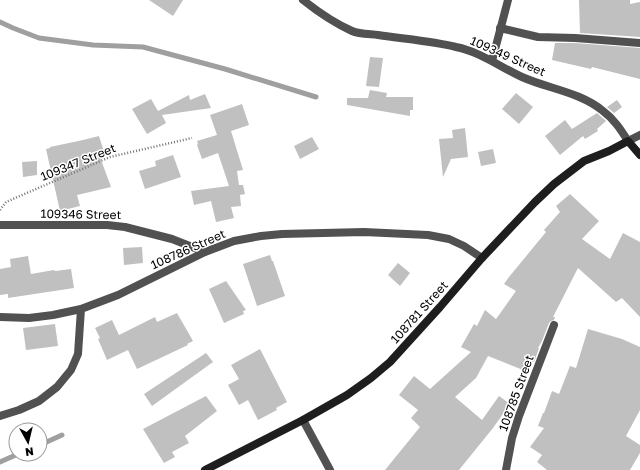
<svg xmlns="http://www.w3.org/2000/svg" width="640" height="470" viewBox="0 0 640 470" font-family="'Golos Text',sans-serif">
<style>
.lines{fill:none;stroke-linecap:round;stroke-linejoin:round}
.stream{stroke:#9f9f9f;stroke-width:5}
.building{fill:#c0c0c0}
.path{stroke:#737373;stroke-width:2.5;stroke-dasharray:1 2;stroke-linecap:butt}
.lane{stroke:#515151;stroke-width:8}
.street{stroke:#515151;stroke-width:8}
.secondary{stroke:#1e1e1e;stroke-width:8}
.labels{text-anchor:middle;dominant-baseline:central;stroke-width:3;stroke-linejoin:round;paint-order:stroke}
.street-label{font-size:12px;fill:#000;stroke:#fff}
</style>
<rect width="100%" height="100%" fill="#fff"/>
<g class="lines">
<path class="stream" d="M0 22 13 28 39 38 93 45 143 47 225 69 316 97
M40 445 62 435
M0 462 18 454"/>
</g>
<path class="building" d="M149 0H183L173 16Z
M579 0H630V4L640 2V37L580 33Z
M555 43H575L640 48V79L592 67 591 69 552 60Z
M370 57 383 58 379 87 366 86Z
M370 90 387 93 386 97H413V110H410V116L347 105V98H368Z
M516 93 533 107 519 124 502 109Z
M205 94 211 108 162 115 166 123 147 134 132 109 151 99 158 111 189 95 190 100Z
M617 100 622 107 614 113 607 107Z
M242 104 249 125 231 131 243 170 237 171 239 185H243L245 194 240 195 241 206 231 207 234 218 216 222 211 201 194 205 191 191 229 186 218 153 202 159 197 145 198 144 197 141 217 135 210 115Z
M597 113 606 121 597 129 598 131 585 139 583 136 560 155 545 136 565 120 572 129Z
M465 128 468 157 451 159 443 177 439 139 453 138 452 130Z
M99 136 105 155 100 157 111 187 77 195 80 206 60 211 46 149 50 148V147L83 140Z
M312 137 319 149 300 159 294 146Z
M493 149 496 163 481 166 478 152Z
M173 155 181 177 145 189 139 171 156 166 155 161Z
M37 161V175L23 177 22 162Z
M570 194 599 221 582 239 610 259 623 233 640 242V317L622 298 616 302 578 268 553 317H555L554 320 551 321 549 323 542 341 538 348H539L534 362 533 361 528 372 488 356 476 378 455 397 482 420 499 396 510 404 493 428 459 470H385L420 427 411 418 418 410 399 395 414 376 430 389 471 352 461 347 474 324 477 326 485 310 496 319 516 291 504 284 509 277 546 232 544 230 560 212 556 206Z
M142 247 143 263 124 265 123 248Z
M270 255 272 261H273L285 296 257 306 243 264Z
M28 256 31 274 54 270 55 271 71 269 74 288 8 298V294L0 295V269L11 267 10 259Z
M398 263 410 273 400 286 388 275Z
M226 281 246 310 243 311 244 314 224 323 209 289Z
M177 313 193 341 187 344 188 345 137 369 128 350 107 360 98 339 100 338 95 328 112 320 119 335 155 317 157 322Z
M55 324 58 346 26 350 23 328Z
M588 329 622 339 640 347V410L626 436 640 445V453L630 470H547L537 462 542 455 530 447 544 428 538 426 543 413H544L552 391 559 394 570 366 576 368Z
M260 349 287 402 276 408 277 410 258 420 248 400 239 405 228 385 239 379 231 365Z
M206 353 213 362 152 406 144 394Z
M206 396 217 411 185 436 189 443 172 452 175 457 164 463 143 429Z"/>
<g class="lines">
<path class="path" d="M0 210 6 202 110 157 192 138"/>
<path class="lane" d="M500 28 538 37 575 38 640 43"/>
<path class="street" d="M303 0C318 12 334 23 352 31 359 34 370 34 378 35 404 39 431 41 456 47 481 52 500 67 522 77 549 89 580 92 603 111 614 119 621 130 628 141L640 135
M492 61 508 0
M0 225H107L125 227 172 239 205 252
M0 317 29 318 53 315 81 309 118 295 205 252 234 241 261 236 282 234 364 232 428 235 449 239 464 246 482 258
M0 416 19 410 39 401 57 387 71 370 78 354 81 309
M303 420 330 470
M506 470 512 438 519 416 554 325"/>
<path class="secondary" d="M205 470 303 420 347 395 371 378 390 362 440 307 482 258 535 202 554 184 584 161 609 151 628 141 640 155"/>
</g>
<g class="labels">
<g class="street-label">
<text transform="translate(508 56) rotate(24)">109349 Street</text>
<text transform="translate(78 162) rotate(-22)">109347 Street</text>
<text transform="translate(81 214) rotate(1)">109346 Street</text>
<text transform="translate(188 249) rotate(-24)">108786 Street</text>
<text transform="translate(419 312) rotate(-48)">108781 Street</text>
<text transform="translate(516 393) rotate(-70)">108785 Street</text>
</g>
</g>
<g transform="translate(28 442) rotate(172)"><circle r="19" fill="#ffffff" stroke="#999999"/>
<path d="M0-3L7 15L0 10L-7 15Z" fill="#000000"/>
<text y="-6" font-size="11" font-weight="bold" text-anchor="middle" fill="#000000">N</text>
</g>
</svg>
